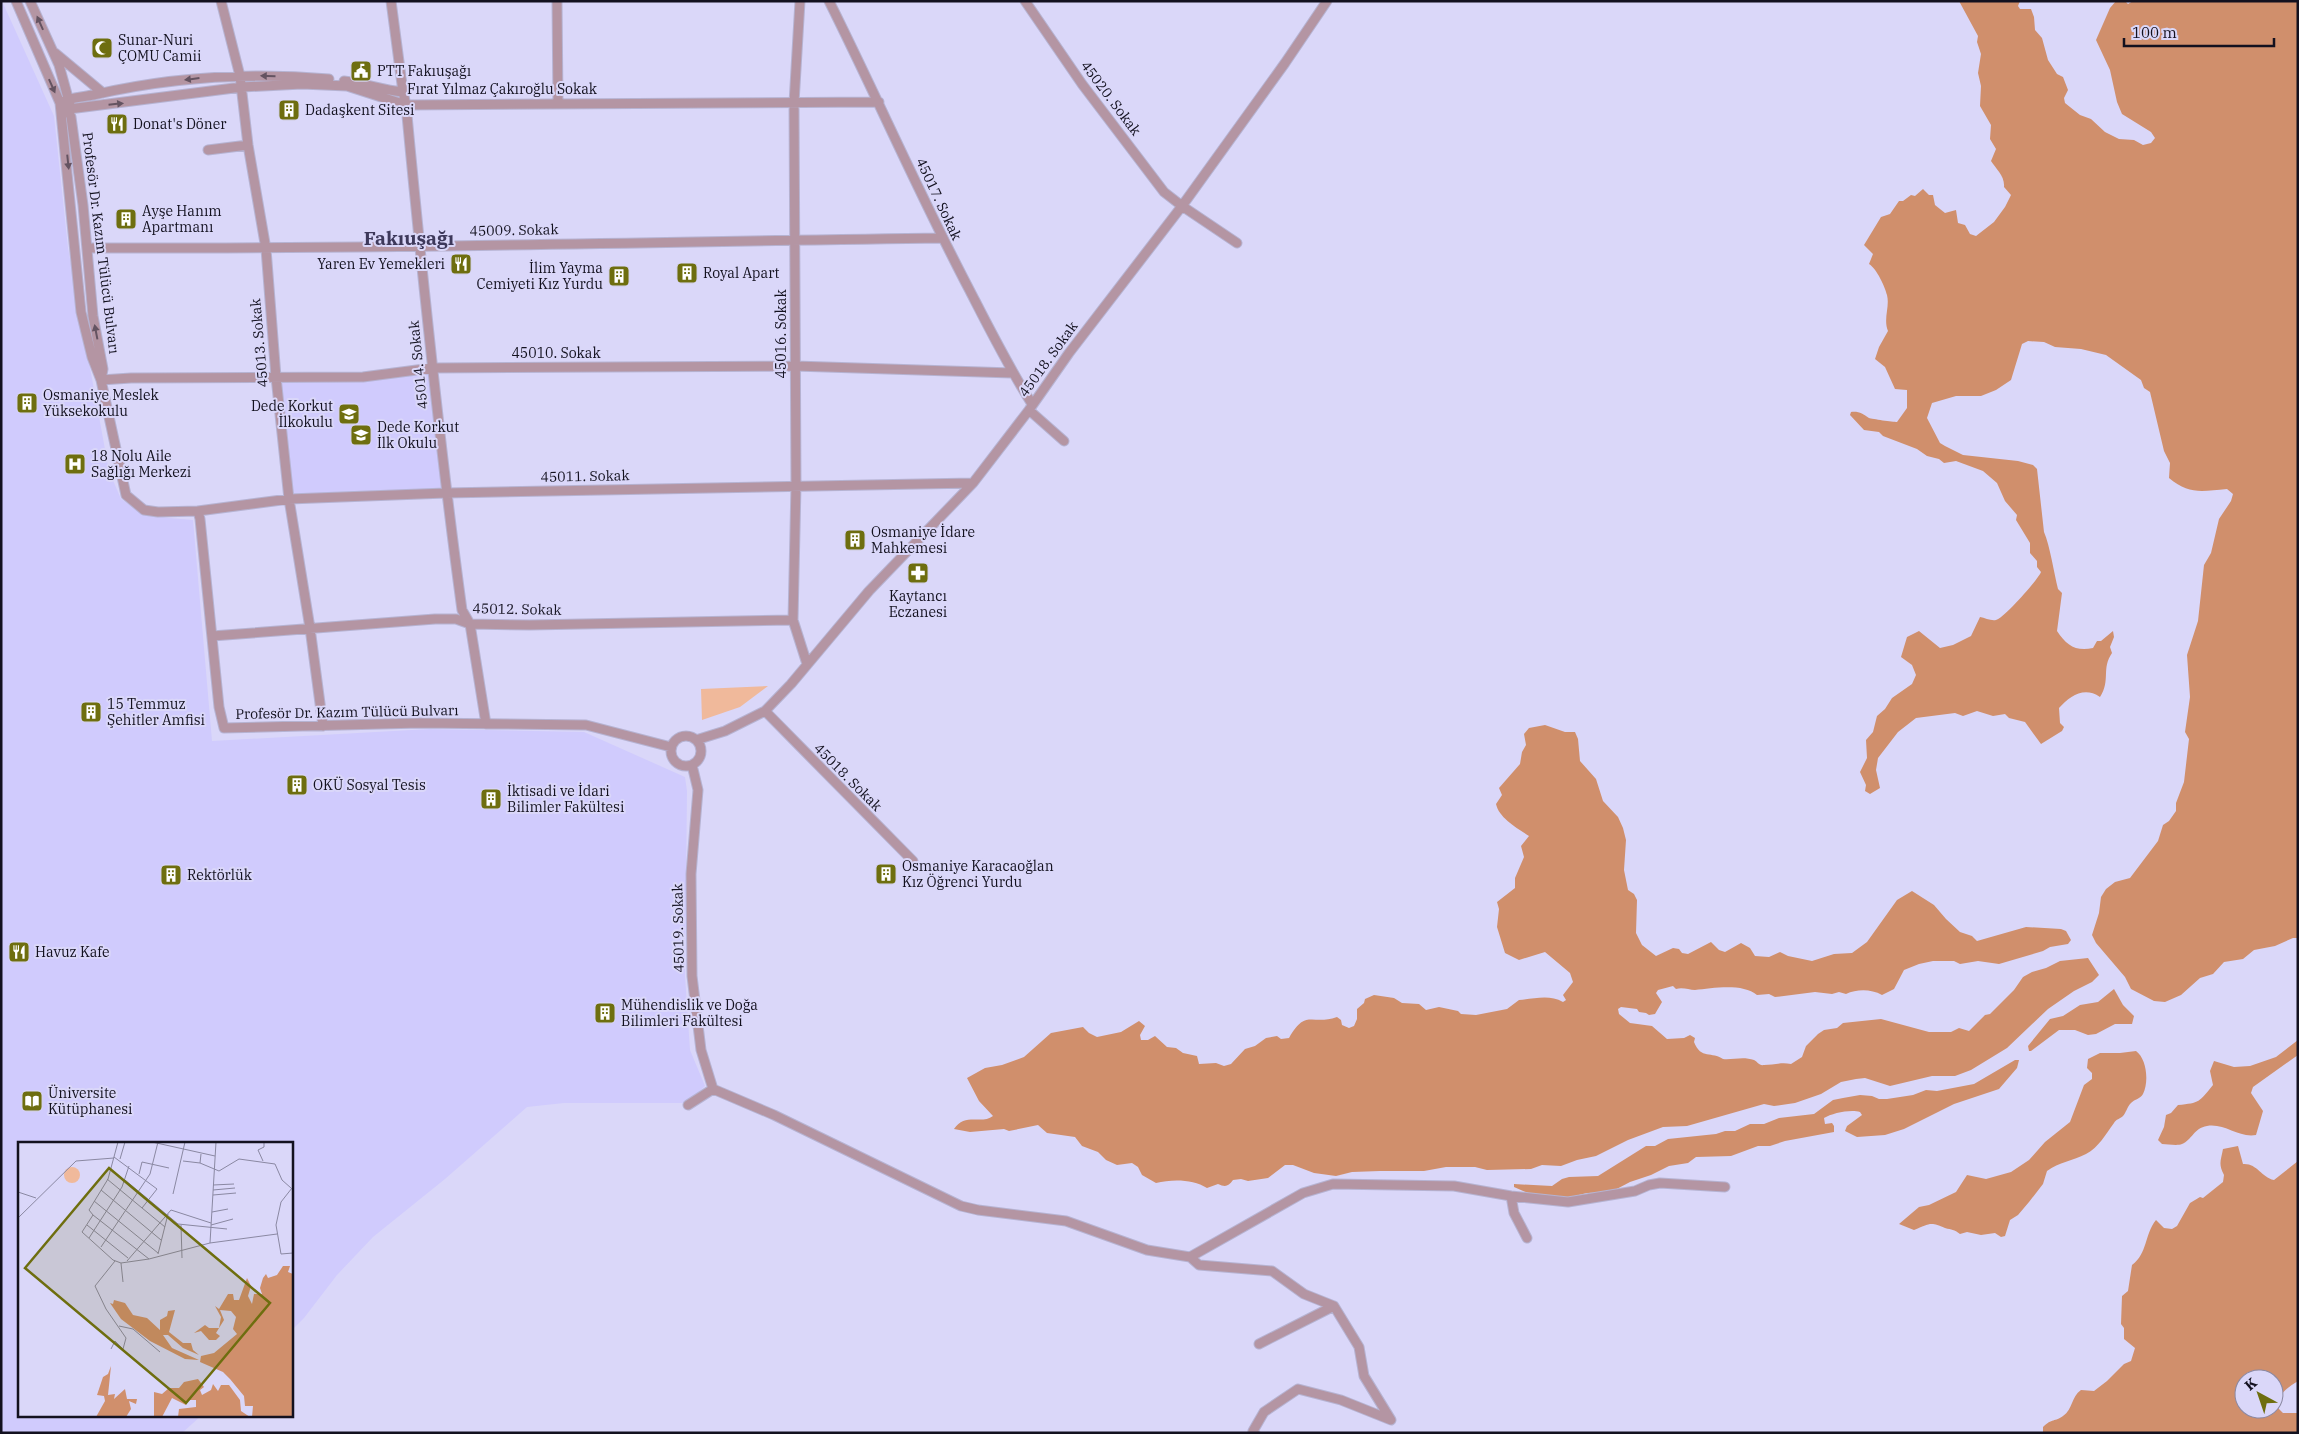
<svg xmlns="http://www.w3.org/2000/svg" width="2299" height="1434" viewBox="0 0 2299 1434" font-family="'IBM Plex Serif',serif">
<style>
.built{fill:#d0cbfd}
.green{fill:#f0b99b}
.forest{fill:#d08f6c;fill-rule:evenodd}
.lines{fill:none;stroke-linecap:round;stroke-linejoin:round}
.minor-casing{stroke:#b6b3d2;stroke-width:11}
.minor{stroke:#b495a3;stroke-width:9}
.oneway{fill:#645361}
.labels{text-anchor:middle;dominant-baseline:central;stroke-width:4;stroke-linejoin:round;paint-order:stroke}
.poi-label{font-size:14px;fill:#13111f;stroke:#dad7f9;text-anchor:start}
.street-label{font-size:14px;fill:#13111f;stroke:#dad7f9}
.district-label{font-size:19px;font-weight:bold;fill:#3d385a;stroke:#dad7f9}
.inset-road{fill:none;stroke:#8a88a2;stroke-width:1}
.view{fill:#6e6e0f;fill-opacity:0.15;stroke:#6e6e0f;stroke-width:2.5}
.inset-edge{fill:none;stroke:#13111f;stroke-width:2.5}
</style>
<rect width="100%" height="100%" fill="#dad7f9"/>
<path class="built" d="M2 1 54 116 68 248 109 471 121 499 142 513 169 518 193 520 212 741 430 729 584 732 685 777 687 791 685 976 690 1050 705 1086 688 1103H564L527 1107 445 1179 373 1237 337 1275 304 1318 291 1331V1143H19V1415H202L182 1433H1Z
M432 368 446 493 289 499 276 377H363Z"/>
<path class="green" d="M768 686 740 707 702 720 701 689Z"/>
<path class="forest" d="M1959 1H2020L2018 6 2020 9H2031L2034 17 2035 30 2042 38 2048 60 2057 74 2063 77 2068 90 2064 98 2065 103 2080 115 2091 119 2105 132 2119 139 2134 140 2143 145 2151 143 2155 138 2151 132 2122 114 2117 102 2110 70 2096 40 2110 8 2116 1H2125L2128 4 2133 1H2298V938H2293L2275 946 2254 950 2243 959 2224 962 2213 974 2200 978 2181 995 2165 1002 2154 1001 2131 989 2125 977 2096 943 2092 935 2099 913 2101 897 2106 889 2115 882 2130 878 2158 841 2163 825 2169 821 2176 811V803L2184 782 2189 739 2185 732 2190 697 2187 655 2198 621 2204 565 2211 553 2219 519 2231 501 2233 494 2227 489C2202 491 2189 495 2169 478L2170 463 2164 451 2150 392 2144 388 2141 380 2106 355 2081 349 2055 347 2044 342 2028 341 2022 344 2011 380 1996 390 1981 396H1956L1932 403 1927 418 1940 443 1945 446 1963 455 2018 461 2033 465 2037 469 2044 532C2050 546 2054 573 2058 589L2062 593 2057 631C2066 645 2076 652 2093 648L2097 641H2101L2113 631 2114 637 2110 647 2112 653C2101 669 2111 680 2100 697 2084 686 2070 696 2059 708L2060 723 2064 727 2062 731 2041 744 2025 722 2009 718 2005 714 1993 716 1977 711 1963 716 1955 713 1916 718 1898 732 1878 758 1876 770 1880 788 1870 794 1865 791 1866 785 1860 772 1867 758 1866 740 1873 732 1877 716 1885 709 1892 698 1912 684 1916 675 1912 665 1901 657 1907 637 1919 631 1940 648 1953 645 1971 636 1980 617C1985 618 1991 621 1996 620 2003 619 2038 580 2041 572L2037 567V561L2030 553V543L2016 520 2017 515 2005 501 1997 483 1983 471 1956 461 1944 463 1939 459 1927 456 1917 449 1883 436 1879 432 1864 430 1850 415 1851 412C1859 411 1863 414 1869 418 1872 419 1893 422 1897 422L1907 408V390L1895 389 1885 367 1875 359 1879 347 1888 331C1883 319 1890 307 1887 295 1885 287 1877 269 1869 264L1873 254 1864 245 1881 217 1890 214 1899 201H1903L1911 195 1915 196 1923 189 1929 195H1933L1935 205 1945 213 1956 210 1958 223 1965 225 1970 234 1976 236 1994 222 2005 207 2011 195 2004 187C2005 176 1996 169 1991 161L1996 149 1990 139 1991 125 1980 106 1981 86 1978 73 1981 54 1977 42 1978 36Z
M1545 725 1565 732H1575L1578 739 1580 761 1596 779 1603 801 1618 817 1623 828 1626 840 1624 870 1628 890 1634 894 1637 900 1636 933 1642 945 1656 956 1673 948 1679 949 1682 953 1688 954 1711 942 1719 950 1725 952 1741 943 1750 948 1755 956 1769 957 1780 952 1788 956 1812 961 1834 954 1852 953 1867 942 1897 900 1912 891 1934 905 1946 919 1960 932 1972 936 1977 941 2026 927 2061 929 2066 931 2071 940 2068 944 2050 947 2043 951 1999 964 1978 961 1960 964 1954 961H1933L1919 964 1904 970 1894 989 1882 995C1871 989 1857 989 1846 994L1839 992 1832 994 1815 992 1775 997 1769 994 1757 995C1743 983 1713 988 1695 990 1689 990 1683 987 1676 989L1673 986 1658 990 1656 993 1662 1002 1655 1014 1649 1015 1646 1013 1639 1012 1637 1009 1621 1007 1618 1009 1619 1014 1630 1023 1652 1026 1667 1039 1684 1038 1690 1035 1695 1038 1694 1042C1701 1060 1712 1051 1723 1059 1733 1060 1743 1056 1754 1060 1758 1062 1759 1066 1764 1065 1773 1065 1781 1062 1791 1064L1802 1057 1806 1046 1818 1034 1824 1030 1837 1028 1843 1023 1881 1019 1929 1032H1951L1959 1028 1969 1031 1985 1015 1990 1014 2014 990 2023 977 2032 972 2046 968 2060 961 2088 958 2099 975 2092 982 2074 991 2048 1009 2007 1048 1971 1070 1955 1076H1932L1890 1086 1865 1078 1856 1079 1841 1082 1821 1094 1795 1103 1774 1106 1764 1104 1687 1126 1663 1127 1628 1140 1596 1156 1577 1160 1561 1166 1542 1165 1531 1169 1487 1170 1475 1167H1446L1424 1171H1380L1352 1172 1336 1176 1314 1173 1293 1165H1285L1268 1178 1248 1181 1241 1179 1233 1180C1228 1187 1225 1187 1218 1184L1207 1188C1193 1179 1172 1179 1156 1183L1142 1175 1138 1167 1132 1163 1117 1165 1106 1160 1098 1152 1082 1146 1075 1137 1047 1133 1038 1125 1009 1131 1004 1129 970 1132 954 1129C965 1112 982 1125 993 1116L979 1101 967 1078 985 1068 1002 1065 1024 1057 1051 1033 1083 1027 1089 1033 1097 1037 1121 1032 1139 1021 1145 1026 1140 1035 1141 1040H1148L1155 1036 1167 1047 1176 1048 1183 1053 1197 1056 1199 1064 1216 1063 1224 1066 1231 1064 1245 1049 1255 1046 1266 1038 1277 1036 1281 1039 1289 1038C1306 1008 1312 1026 1337 1017L1341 1020 1342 1025 1349 1028 1354 1026 1357 1019V1009L1364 1003 1365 999 1374 995 1394 998 1402 1003 1419 1004 1426 1010 1439 1007 1458 1011 1461 1014 1476 1015 1507 1009 1519 1000C1534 999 1549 994 1563 1002L1566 1000 1563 995 1573 982 1570 973 1545 952 1519 960 1505 953 1497 927 1499 909 1497 902 1515 888V878L1524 857 1521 846 1529 836C1517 828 1499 818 1496 804L1502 795 1499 788 1520 764 1522 752 1526 745 1524 734 1529 728Z
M2114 989 2123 1005 2134 1016 2132 1024H2115L2096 1034 2088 1035 2075 1030H2059L2031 1051H2029L2028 1046 2050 1019 2063 1016 2080 1005 2098 1002Z
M2298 1040V1055L2253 1087 2251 1093 2263 1111 2256 1135C2238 1138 2225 1123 2207 1126 2194 1128 2192 1140 2182 1144 2177 1146 2168 1144 2162 1144L2158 1140 2164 1127 2166 1115 2171 1113 2178 1105C2200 1103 2199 1102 2213 1085L2210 1071 2214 1061 2234 1067 2250 1066 2276 1057Z
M2136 1051C2147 1059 2149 1082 2143 1094 2140 1099 2135 1099 2131 1103 2127 1107 2126 1113 2123 1116 2120 1119 2116 1119 2114 1123 2105 1135 2099 1147 2086 1154 2073 1161 2059 1162 2047 1171L2043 1184 2029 1202 2018 1215 2010 1220 2005 1236 2001 1237 1995 1233 1981 1235 1967 1232 1960 1234C1954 1229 1952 1230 1945 1228 1930 1221 1929 1224 1914 1230L1899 1224 1919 1207 1929 1205 1956 1192 1967 1175 1986 1179 2011 1172 2029 1160 2045 1142 2070 1122 2084 1085 2092 1079V1073L2087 1068 2088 1059 2100 1053H2120Z
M2015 1060H2019L2017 1068 1999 1089 1954 1104 1904 1129 1885 1135 1857 1137 1845 1131 1847 1126 1862 1115 1860 1112C1851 1109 1832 1113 1824 1118L1825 1124 1832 1123 1834 1126V1132L1785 1141 1770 1146H1758L1731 1156 1696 1157 1688 1163 1669 1166 1651 1175 1630 1182 1611 1192 1587 1193 1571 1197H1561L1528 1193 1514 1187V1184L1552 1186 1562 1179 1569 1177 1598 1176 1646 1146H1655L1668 1139 1716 1134 1725 1131H1735L1750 1124H1764L1779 1118 1814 1114 1833 1100 1843 1098 1860 1095 1872 1096 1879 1099H1887L1913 1095 1926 1090 1937 1091 1974 1084Z
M2238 1146 2243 1164C2257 1163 2261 1177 2274 1180L2298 1161V1381C2288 1387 2277 1395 2277 1407L2283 1413H2298V1433H2043V1427C2052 1418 2055 1422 2063 1416 2073 1409 2071 1397 2081 1390L2094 1391 2107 1381 2124 1364 2131 1361 2135 1348 2124 1339V1328L2121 1324 2122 1296 2128 1291 2132 1265C2148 1253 2144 1235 2156 1220L2164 1228 2172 1229 2177 1226 2190 1203 2200 1197 2203 1198 2223 1182 2224 1175C2218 1164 2221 1160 2223 1149ZM2244 1379H2274V1409H2244Z"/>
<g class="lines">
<g class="minor-casing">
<path id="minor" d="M16 1 60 103 81 312 92 357 101 380 126 495 144 510 158 512 198 511 200 519 219 707 224 728 420 723 586 725 671 747
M30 1 59 65 70 105
M221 1 240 76 248 145 266 249 276 377 289 499 310 628 323 726
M391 1 403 92 406 105C422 274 439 442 462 610L470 624 486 724
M557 1 558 104
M800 1 794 103 796 485 793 620 807 664
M829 1C877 97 920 196 970 291 990 330 1009 368 1032 404
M1025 1 1082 84 1164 192 1182 206 1237 243
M55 53 103 93
M344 81C364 83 382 90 403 92
M60 103C67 98 83 97 93 95 171 77 249 72 329 79
M61 110 242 87 302 84 347 86 406 105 879 102
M68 110 71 117 83 205 93 316 103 369 101 380
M208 150 248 145
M87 248C372 249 657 242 942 238
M101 380 131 378 363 377 432 368 795 366 1012 373
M1029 410 1064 441
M198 511 289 499 446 493 973 483
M212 636 435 619H456L470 624 530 625 793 620
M765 711 913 861
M671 751a15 15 0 1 1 30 0a15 15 0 1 1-30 0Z
M696 740 725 731 765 711 791 684 869 591 973 483 1029 410 1069 353 1182 206 1285 63 1327 1
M692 765 698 790 691 874 692 976 701 1050 713 1089
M713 1089 774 1115 961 1206 978 1210 1066 1221 1147 1250 1190 1257 1199 1265 1272 1271 1304 1294 1334 1306 1359 1347 1364 1376 1391 1420 1341 1400 1298 1389 1264 1412 1253 1431 1255 1433
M688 1105 713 1089
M1511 1196 1514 1213 1527 1238
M1190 1257 1303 1193 1333 1184 1454 1186 1511 1196 1568 1202 1635 1191 1649 1185 1660 1183 1725 1187
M1259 1344 1334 1306"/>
</g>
<use href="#minor" class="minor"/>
</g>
<defs><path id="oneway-solid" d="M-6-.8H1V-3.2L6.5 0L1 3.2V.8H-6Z" transform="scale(1.25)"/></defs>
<g class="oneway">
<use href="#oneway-solid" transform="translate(40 23) rotate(-114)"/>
<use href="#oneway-solid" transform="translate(268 76) rotate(-179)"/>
<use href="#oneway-solid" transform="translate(192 79) rotate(173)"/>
<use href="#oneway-solid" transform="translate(52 86) rotate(66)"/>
<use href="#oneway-solid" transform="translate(116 104) rotate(-6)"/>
<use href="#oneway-solid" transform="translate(68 162) rotate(84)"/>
<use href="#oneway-solid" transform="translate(96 332) rotate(-101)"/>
</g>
<defs>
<g id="mosque-square" transform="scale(1.125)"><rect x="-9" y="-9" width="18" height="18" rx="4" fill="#6e6e0f" stroke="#dad7f9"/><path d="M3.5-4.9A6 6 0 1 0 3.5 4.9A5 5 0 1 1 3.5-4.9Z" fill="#fff"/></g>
<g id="civic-square" transform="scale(1.125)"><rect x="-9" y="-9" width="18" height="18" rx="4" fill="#6e6e0f" stroke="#dad7f9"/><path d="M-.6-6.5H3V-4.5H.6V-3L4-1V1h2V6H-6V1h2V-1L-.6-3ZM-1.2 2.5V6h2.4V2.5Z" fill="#fff"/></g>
<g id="building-square" transform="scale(1.125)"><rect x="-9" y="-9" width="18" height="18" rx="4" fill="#6e6e0f" stroke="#dad7f9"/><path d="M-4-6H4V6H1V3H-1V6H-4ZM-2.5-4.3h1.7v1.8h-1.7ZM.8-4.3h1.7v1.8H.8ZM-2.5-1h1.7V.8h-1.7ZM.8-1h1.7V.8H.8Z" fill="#fff"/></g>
<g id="restaurant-square" transform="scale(1.125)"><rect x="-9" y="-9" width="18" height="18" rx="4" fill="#6e6e0f" stroke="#dad7f9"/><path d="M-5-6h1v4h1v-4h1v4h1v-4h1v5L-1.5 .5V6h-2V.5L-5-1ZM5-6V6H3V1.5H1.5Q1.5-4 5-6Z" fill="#fff"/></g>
<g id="school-square" transform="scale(1.125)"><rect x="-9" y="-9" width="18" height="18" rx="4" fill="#6e6e0f" stroke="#dad7f9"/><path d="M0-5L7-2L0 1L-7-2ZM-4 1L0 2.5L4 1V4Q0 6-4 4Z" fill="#fff"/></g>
<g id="hospital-square" transform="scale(1.125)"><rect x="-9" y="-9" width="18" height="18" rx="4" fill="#6e6e0f" stroke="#dad7f9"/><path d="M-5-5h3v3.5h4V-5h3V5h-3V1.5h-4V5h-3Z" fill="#fff"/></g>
<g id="pharmacy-square" transform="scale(1.125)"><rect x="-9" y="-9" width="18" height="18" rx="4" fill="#6e6e0f" stroke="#dad7f9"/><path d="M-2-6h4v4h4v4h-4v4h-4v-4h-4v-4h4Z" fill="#fff"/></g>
<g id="library-square" transform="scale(1.125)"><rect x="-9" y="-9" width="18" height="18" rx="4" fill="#6e6e0f" stroke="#dad7f9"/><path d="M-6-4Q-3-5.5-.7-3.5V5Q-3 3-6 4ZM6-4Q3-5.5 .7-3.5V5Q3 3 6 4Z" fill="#fff"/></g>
</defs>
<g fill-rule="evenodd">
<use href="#mosque-square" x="102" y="48"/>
<use href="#civic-square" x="361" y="71"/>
<use href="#building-square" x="289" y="110"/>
<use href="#restaurant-square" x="117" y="124"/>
<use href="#building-square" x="126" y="219"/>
<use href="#restaurant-square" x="461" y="264"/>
<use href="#building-square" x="687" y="273"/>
<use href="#building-square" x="619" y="276"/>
<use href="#building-square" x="27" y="403"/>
<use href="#school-square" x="349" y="414"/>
<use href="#school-square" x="361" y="435"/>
<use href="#hospital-square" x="75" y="464"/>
<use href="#building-square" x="855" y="540"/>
<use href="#pharmacy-square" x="918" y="573"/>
<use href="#building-square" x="91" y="712"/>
<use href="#building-square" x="297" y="785"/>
<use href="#building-square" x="491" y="799"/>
<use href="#building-square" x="886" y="874"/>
<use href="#building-square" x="171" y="875"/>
<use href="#restaurant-square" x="19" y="952"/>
<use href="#building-square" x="605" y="1013"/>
<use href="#library-square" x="32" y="1101"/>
</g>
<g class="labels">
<g class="poi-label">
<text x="118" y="40">Sunar-Nuri<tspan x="118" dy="16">ÇOMU Camii</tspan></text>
<text x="377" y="71">PTT Fakıuşağı</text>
<text x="305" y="110">Dadaşkent Sitesi</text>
<text x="133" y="124">Donat's Döner</text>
<text x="142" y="211">Ayşe Hanım<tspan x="142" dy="16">Apartmanı</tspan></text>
<text x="445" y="264" text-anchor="end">Yaren Ev Yemekleri</text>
<text x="603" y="268" text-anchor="end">İlim Yayma<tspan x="603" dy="16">Cemiyeti Kız Yurdu</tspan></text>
<text x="703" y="273">Royal Apart</text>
<text x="43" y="395">Osmaniye Meslek<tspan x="43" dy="16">Yüksekokulu</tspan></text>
<text x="333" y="406" text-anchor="end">Dede Korkut<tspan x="333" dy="16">İlkokulu</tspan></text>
<text x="377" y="427">Dede Korkut<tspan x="377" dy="16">İlk Okulu</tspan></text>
<text x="91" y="456">18 Nolu Aile<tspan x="91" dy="16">Sağlığı Merkezi</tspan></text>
<text x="871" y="532">Osmaniye İdare<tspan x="871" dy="16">Mahkemesi</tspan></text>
<text x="918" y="596" text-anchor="middle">Kaytancı<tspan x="918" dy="16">Eczanesi</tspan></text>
<text x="107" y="704">15 Temmuz<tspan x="107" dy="16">Şehitler Amfisi</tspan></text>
<text x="313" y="785">OKÜ Sosyal Tesis</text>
<text x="507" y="791">İktisadi ve İdari<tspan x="507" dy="16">Bilimler Fakültesi</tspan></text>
<text x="902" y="866">Osmaniye Karacaoğlan<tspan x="902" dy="16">Kız Öğrenci Yurdu</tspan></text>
<text x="187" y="875">Rektörlük</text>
<text x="35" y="952">Havuz Kafe</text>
<text x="621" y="1005">Mühendislik ve Doğa<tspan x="621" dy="16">Bilimleri Fakültesi</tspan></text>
<text x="48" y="1093">Üniversite<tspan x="48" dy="16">Kütüphanesi</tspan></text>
</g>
<g class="street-label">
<text x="502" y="89">Fırat Yılmaz Çakıroğlu Sokak</text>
<text transform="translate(1111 98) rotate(53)">45020. Sokak</text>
<text transform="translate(939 199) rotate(65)">45017. Sokak</text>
<text transform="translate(514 230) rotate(-1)">45009. Sokak</text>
<text transform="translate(101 243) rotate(83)">Profesör Dr. Kazım Tülücü Bulvarı</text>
<text transform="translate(781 334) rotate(-90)">45016. Sokak</text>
<text transform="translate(259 343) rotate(-95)">45013. Sokak</text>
<text x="556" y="353">45010. Sokak</text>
<text transform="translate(1048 359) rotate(-54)">45018. Sokak</text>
<text transform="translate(418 365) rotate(-96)">45014. Sokak</text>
<text transform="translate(585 476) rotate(-1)">45011. Sokak</text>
<text transform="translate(517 609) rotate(1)">45012. Sokak</text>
<text transform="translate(347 712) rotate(-1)">Profesör Dr. Kazım Tülücü Bulvarı</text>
<text transform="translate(848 777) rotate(45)">45018. Sokak</text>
<text transform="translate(678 928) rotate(-91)">45019. Sokak</text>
</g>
<g class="district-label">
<text x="409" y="238">Fakıuşağı</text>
</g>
</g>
<g transform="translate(18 1142)">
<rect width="275" height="275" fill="#dad7f9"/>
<path d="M46 33a8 8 0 1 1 16 0a8 8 0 1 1-16 0Z" fill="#f0b99b"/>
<path d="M265 124H272L270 130 275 132V275H234L235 264H227L226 254 212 237 205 230 182 220 183 214 196 211 219 192 215 187 218 175 213 169 202 168 206 178 198 191 202 194 198 198H191L183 189 176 191 187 183 191 186H201L203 175 197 164 201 167 210 152H215L216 158H221L229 136 233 144 230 154 234 162 236 152H244L242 146 245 136 248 132 250 136 259 133ZM96 158 107 161 115 173 129 176 142 188V178L149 174 150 169 157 168 151 190 165 201H173L175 208 181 213 165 206 150 193H145L154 206 181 218 167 217 132 199 103 177 92 161 95 162ZM93 224 90 253 97 252 96 257 107 247 109 257H119L118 262 111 259 113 267 108 275H78L87 259 86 254 79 253 85 235 90 232ZM180 237 186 245 182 248 184 253 193 248 195 242 200 249 203 243H211L222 258 223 269 232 275H160L161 267 178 265V258H169L168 263 154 256 144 275H136V250L144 252 151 246H161L166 240Z" fill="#d08f6c"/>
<path class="inset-road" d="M134 0 197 14M96 15 139 47 124 66M102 17 107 0M165 19 182 21 183 12M245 19 240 8 246 5V0M182 21 201 29 221 17 257 22 264 38 273 46M121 32 124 20 151 26M89 37 147 85M107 38 160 82 209 87M195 43 216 42M274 46 263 60 258 83 263 112 275 111M83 48 143 98M195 48 217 46M0 50 18 56M155 52 167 0M195 53 218 51M76 59 140 111M194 70 210 67M75 73 131 117M0 76 58 19 96 16M69 83 110 116M163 83 164 116M193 83 215 77M71 96 104 45 111 24M192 101 198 0M83 105 132 32 140 0M140 112 150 72M95 118 103 121 131 117 192 101 259 92M95 118 64 90 75 73 71 68 90 37 100 0M109 119 153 68 193 81M103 121 105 140M77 144 88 167 108 196 105 207 97 199 93 207M77 144 97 119M101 184 115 187 142 210"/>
<path class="view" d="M91 26 252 161 168 261 7 126Z"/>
<rect width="275" height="275" class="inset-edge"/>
</g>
<rect width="2299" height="1434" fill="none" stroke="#13111f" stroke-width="5"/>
<g transform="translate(2259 1394) rotate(320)"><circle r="24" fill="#dad7f9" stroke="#8a88a2"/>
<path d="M0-4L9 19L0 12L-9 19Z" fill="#6e6e0f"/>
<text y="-8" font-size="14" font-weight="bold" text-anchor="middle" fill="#13111f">K</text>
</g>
<path d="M2124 38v8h150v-8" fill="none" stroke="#13111f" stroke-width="2.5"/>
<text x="2132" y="38" font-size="15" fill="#13111f" stroke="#dad7f9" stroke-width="4" paint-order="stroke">100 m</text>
</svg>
